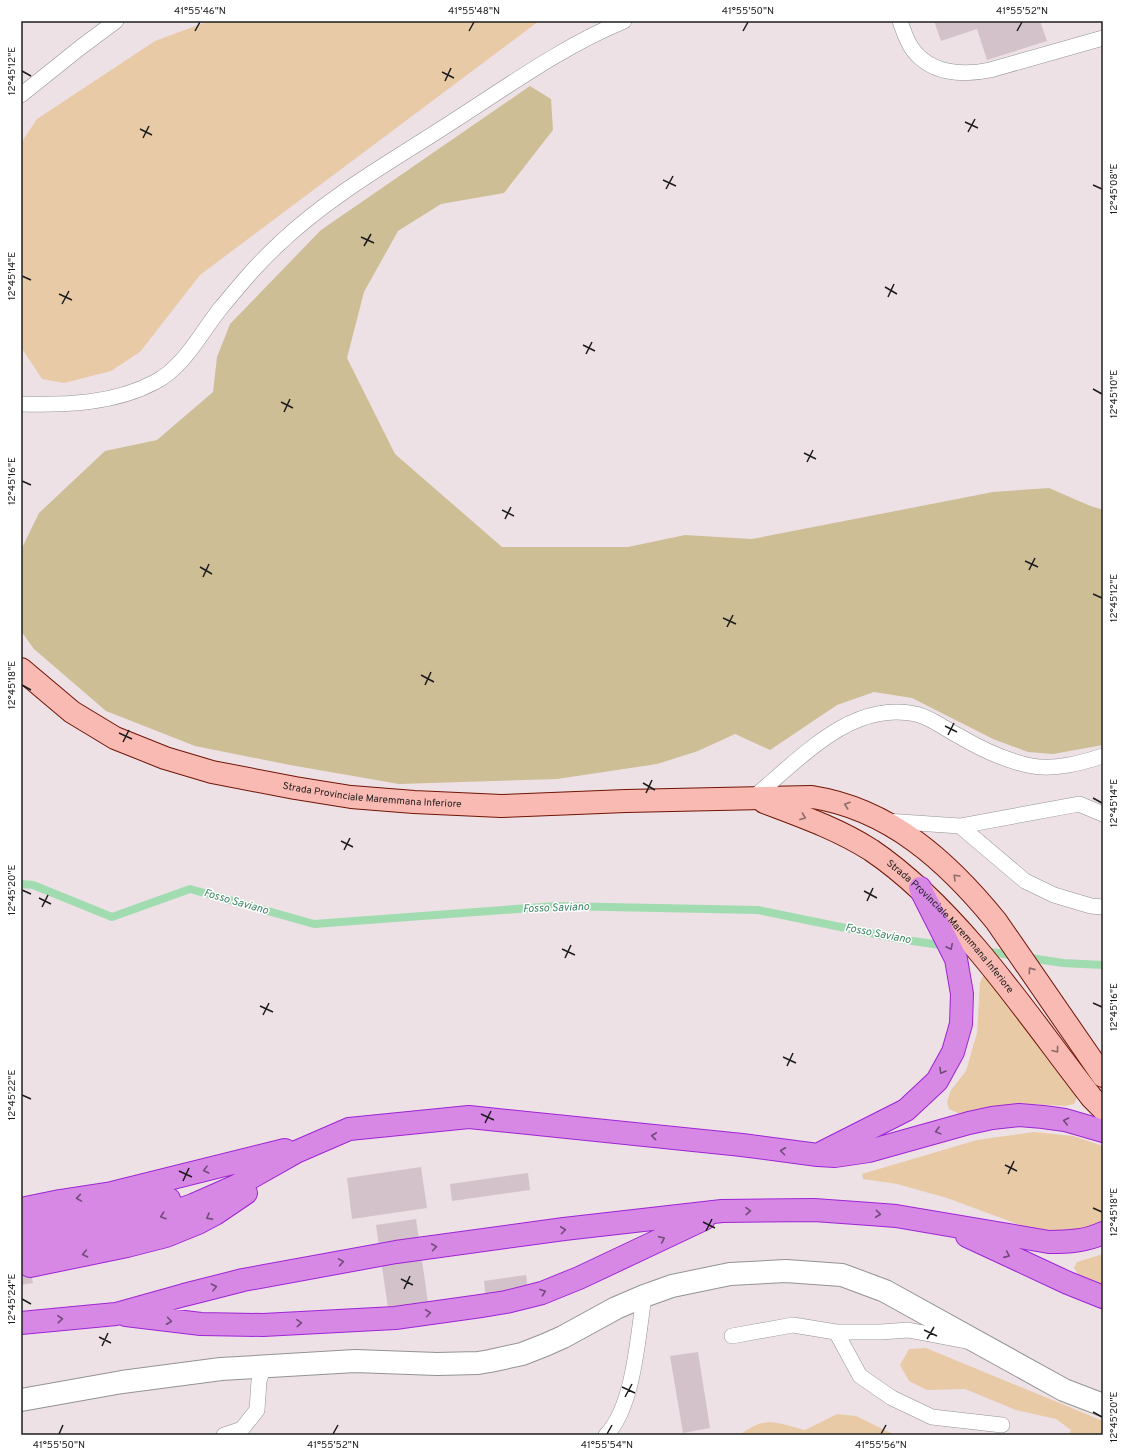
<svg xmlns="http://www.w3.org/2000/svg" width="1124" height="1456" viewBox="0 0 1124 1456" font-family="Overpass,sans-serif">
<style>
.grass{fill:#e8caa6}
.forest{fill:#cdbe96}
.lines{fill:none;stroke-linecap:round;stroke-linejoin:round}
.stream{stroke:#a1dbb0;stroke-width:8}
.building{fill:#d4c2cb}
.service-casing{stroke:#939393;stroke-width:16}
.minor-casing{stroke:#939393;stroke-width:24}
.secondary-casing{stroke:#701405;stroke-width:24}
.motorway-casing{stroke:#9e24d5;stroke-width:24}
.service{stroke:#fff;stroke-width:15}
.minor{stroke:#fff;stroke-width:22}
.secondary{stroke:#f9bab4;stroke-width:22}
.motorway{stroke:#d788e5;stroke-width:22}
.oneway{stroke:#8a6b68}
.oneway2{stroke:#704d76}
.ticks{fill:none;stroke:#1c1c1c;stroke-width:1.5}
.labels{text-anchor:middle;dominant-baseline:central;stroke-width:3;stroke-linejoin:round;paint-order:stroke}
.street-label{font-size:10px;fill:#1c1c1c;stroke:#fff}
.water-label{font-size:11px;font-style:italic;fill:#3b8462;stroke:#fff}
.neatline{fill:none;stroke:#1c1c1c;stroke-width:1.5}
.ticks-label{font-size:10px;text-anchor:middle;fill:#1c1c1c}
</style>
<rect width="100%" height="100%" fill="#ede1e5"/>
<path class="grass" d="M209 21H539L200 275 140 352 111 371 64 383 42 379 21 347V143L37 119 155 41Z
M983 976 990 977 1074 1087 1077 1097 1074 1104 1065 1106 1031 1104 988 1107 960 1114 949 1109 947 1102 951 1090 966 1071 977 1033 980 983Z
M1034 1132 1073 1136 1103 1146V1222L1096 1227 1047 1235 947 1198 897 1184 863 1179 862 1174 977 1140Z
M1103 1254V1284L1079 1275 1074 1268 1077 1262Z
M926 1348 1103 1421V1435H1068L1071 1430 1056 1419 1016 1410 965 1389 927 1390 909 1381 900 1365 909 1349Z
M837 1414 856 1416 895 1435H740C766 1415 776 1423 805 1430Z"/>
<path class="forest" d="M530 86 551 99 553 130 504 193 441 204 398 231 364 292 347 358 395 454 502 547H628L685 535 752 539 993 492 1049 488 1088 505 1103 510V745L1053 754 1028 752 993 739 912 698 874 692 837 705 770 750 735 734 698 751 657 764 557 779 399 784 290 765 195 746 106 711 34 649 21 631V550L39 513 105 451 157 440 213 392 217 357 230 324 321 230Z"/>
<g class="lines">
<path class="stream" d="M21 884 33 885 112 917 190 889 314 924 557 906 758 910 899 939 947 946
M984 951 1063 963 1103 965"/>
</g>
<path class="building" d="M934 21H1040L1047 41 987 60 977 29 941 41Z
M421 1167 427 1208 352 1219 347 1178Z
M528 1173 530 1190 452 1201 450 1184Z
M416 1219 428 1302 388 1308 376 1225Z
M21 1220 33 1283 21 1285Z
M526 1275 530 1307 487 1313 484 1281Z
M698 1352 710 1428 683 1433 670 1356Z"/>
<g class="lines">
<g class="service-casing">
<path id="service" d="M900 21C903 30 906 39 911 47 929 74 962 76 990 70L1103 38
M21 95 81 47 116 21
M21 404C66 405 114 404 155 382 184 367 200 334 220 309 239 286 258 263 280 243 330 195 397 158 455 120 508 86 565 45 624 21
M753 798C784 772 822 733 860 719 878 712 897 710 916 714 932 718 945 729 959 736 981 749 1006 761 1032 766 1055 770 1081 763 1103 756
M886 821 960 826 1079 804 1103 814
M960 826 1025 881 1054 895 1091 906 1103 907
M836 1332 860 1376 892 1398 932 1417 1002 1425
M732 1336 793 1325 836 1332H881L908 1330 966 1341
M224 1435 242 1429 257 1410 259 1381 264 1366
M606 1435C634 1407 638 1335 644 1296"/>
</g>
<g class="minor-casing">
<path id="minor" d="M21 1400 122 1382 221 1369 355 1361 437 1364 478 1363 490 1361 522 1354 545 1345 563 1337 616 1308 644 1296 672 1286 730 1274 786 1271 842 1275 885 1291 1064 1390 1103 1405"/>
</g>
<g class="secondary-casing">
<g id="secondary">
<path id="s1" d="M21 669 72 712 115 738 165 758 212 772 295 788 351 797 414 802 501 806 626 801 812 797C890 809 948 862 996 921L1103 1076"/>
<path id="s2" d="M764 802C801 816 838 829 871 850 911 877 944 911 975 947 1016 995 1053 1048 1092 1098L1103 1109"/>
</g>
</g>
<g class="motorway-casing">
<path id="motorway" d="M823 1152 906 1110 937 1081 953 1052 961 1024 962 994 956 959 920 888
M21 1209 60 1201 112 1193 285 1150
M23 1229 123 1211 169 1199
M967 1236 1068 1283 1103 1297
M27 1248 138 1224 193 1205 236 1186 296 1152 349 1129 469 1117 742 1145 818 1155 835 1156 869 1151 969 1123 992 1118 1019 1115 1043 1117 1065 1120 1103 1131
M30 1266 127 1246 166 1236 198 1223 215 1214 246 1193
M126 1315 201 1324 263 1325 395 1318 481 1306 506 1302 542 1293 579 1278 704 1219
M21 1323 116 1314 184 1295 243 1280 396 1252 564 1229 722 1211 814 1210 870 1214 896 1216 1049 1242C1068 1242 1086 1241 1103 1233"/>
</g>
<use href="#service" class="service"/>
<use href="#minor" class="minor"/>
<use href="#secondary" class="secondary"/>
<use href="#motorway" class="motorway"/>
</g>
<defs><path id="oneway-chevron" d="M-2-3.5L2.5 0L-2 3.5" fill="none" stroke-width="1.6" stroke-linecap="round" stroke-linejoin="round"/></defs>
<g class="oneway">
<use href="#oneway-chevron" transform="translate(847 805) rotate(-161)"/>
<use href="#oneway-chevron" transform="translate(803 817) rotate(21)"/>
<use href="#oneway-chevron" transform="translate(956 877) rotate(-135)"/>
<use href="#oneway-chevron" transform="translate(1031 970) rotate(-125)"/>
<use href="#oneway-chevron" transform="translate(1056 1050) rotate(53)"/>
</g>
<g class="oneway2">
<use href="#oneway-chevron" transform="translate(950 947) rotate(64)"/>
<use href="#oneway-chevron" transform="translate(942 1071) rotate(120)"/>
<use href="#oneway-chevron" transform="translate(1066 1121) rotate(-168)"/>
<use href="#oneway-chevron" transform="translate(938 1131) rotate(165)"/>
<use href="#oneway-chevron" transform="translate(654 1136) rotate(-174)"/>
<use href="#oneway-chevron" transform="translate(783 1151) rotate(-173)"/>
<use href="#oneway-chevron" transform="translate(206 1170) rotate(166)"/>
<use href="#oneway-chevron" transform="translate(79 1198) rotate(171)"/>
<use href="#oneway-chevron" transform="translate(748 1211) rotate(-1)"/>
<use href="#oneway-chevron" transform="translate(878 1214) rotate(6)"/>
<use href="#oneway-chevron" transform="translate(163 1216) rotate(161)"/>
<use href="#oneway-chevron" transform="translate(209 1217) rotate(151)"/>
<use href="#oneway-chevron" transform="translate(563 1230) rotate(-7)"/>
<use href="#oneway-chevron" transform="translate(662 1239) rotate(-25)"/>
<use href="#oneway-chevron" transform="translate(434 1247) rotate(-8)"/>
<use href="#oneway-chevron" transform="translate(85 1254) rotate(168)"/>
<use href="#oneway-chevron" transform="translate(1007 1255) rotate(24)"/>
<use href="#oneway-chevron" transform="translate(341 1262) rotate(-10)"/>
<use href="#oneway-chevron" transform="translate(214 1287) rotate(-14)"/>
<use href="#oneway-chevron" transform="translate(543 1292) rotate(-20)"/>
<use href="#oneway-chevron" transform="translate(428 1313) rotate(-8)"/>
<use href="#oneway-chevron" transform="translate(60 1319) rotate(-5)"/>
<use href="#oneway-chevron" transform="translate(169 1321) rotate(7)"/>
<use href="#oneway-chevron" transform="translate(299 1323) rotate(-3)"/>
</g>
<path class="ticks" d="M195 31 200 22M469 31 474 22M743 31 748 22M1017 31 1022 22M22 71 31 76M442 72 454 78M445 81 451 68M965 122 978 128M140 129 152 135M968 132 975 119M143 138 149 126M663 180 676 186M1093 185 1102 189M666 189 673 176M361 237 374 243M364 246 371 234M22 276 31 280M885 287 897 294M59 294 72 300M888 297 894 284M62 304 69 291M583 345 595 351M586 354 592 342M1093 389 1102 394M281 402 293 408M284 412 290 399M804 453 816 459M807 462 813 450M22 481 31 485M502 510 514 516M505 519 511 507M1025 561 1038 567M200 567 212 574M1029 570 1035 558M203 577 209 564M1093 594 1102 598M723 618 736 624M727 627 733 615M421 675 434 682M22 685 31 690M425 685 431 672M945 726 957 732M119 733 132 739M948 735 954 723M123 742 129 730M643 783 655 790M646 793 652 780M1093 798 1102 803M341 841 353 847M344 850 350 838M22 890 31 894M864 891 877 898M39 898 51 904M867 901 873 888M42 907 48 895M562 949 575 955M565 958 571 945M1093 1003 1102 1007M260 1006 273 1012M263 1015 269 1003M783 1057 796 1063M787 1066 793 1053M22 1095 31 1099M481 1114 494 1120M485 1123 491 1111M1005 1165 1017 1171M179 1171 192 1177M1008 1174 1014 1161M183 1181 189 1168M1093 1208 1102 1212M703 1222 715 1228M706 1231 712 1219M401 1279 413 1285M404 1289 410 1276M22 1299 31 1304M924 1330 937 1336M99 1337 111 1343M927 1339 934 1327M102 1346 108 1333M622 1387 635 1393M625 1397 632 1384M1093 1412 1102 1417M59 1434 63 1425M333 1434 338 1425M607 1434 612 1425M881 1434 886 1425"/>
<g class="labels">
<g class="street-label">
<text stroke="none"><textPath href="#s1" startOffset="382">Strada Provinciale Maremmana Inferiore</textPath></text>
<text stroke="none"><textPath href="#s2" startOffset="228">Strada Provinciale Maremmana Inferiore</textPath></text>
</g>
<g class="water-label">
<text transform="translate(236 902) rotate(16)">Fosso Saviano</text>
<text transform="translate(556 908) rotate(-2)">Fosso Saviano</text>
<text transform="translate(878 934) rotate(11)">Fosso Saviano</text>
</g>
</g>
<rect width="1124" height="1456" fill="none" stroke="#ffffff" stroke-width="44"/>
<rect x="22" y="22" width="1080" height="1412" class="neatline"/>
<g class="ticks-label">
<text x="200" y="14">41°55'46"N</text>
<text x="474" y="14">41°55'48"N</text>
<text x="748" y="14">41°55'50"N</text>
<text x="1022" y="14">41°55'52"N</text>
<text transform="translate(11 71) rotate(-90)" y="4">12°45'12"E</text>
<text transform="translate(1113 189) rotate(-90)" y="4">12°45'08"E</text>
<text transform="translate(11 276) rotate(-90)" y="4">12°45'14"E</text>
<text transform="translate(1113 394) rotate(-90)" y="4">12°45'10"E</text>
<text transform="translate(11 481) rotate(-90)" y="4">12°45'16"E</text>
<text transform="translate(1113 598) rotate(-90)" y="4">12°45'12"E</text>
<text transform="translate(11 685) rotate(-90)" y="4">12°45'18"E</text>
<text transform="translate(1113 803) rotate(-90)" y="4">12°45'14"E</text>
<text transform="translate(11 890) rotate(-90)" y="4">12°45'20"E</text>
<text transform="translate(1113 1007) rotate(-90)" y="4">12°45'16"E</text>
<text transform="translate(11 1095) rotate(-90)" y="4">12°45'22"E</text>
<text transform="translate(1113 1212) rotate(-90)" y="4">12°45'18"E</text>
<text transform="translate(11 1299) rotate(-90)" y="4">12°45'24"E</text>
<text transform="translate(1113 1417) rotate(-90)" y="4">12°45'20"E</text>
<text x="59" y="1448">41°55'50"N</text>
<text x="333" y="1448">41°55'52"N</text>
<text x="607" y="1448">41°55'54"N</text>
<text x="881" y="1448">41°55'56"N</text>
</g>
</svg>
